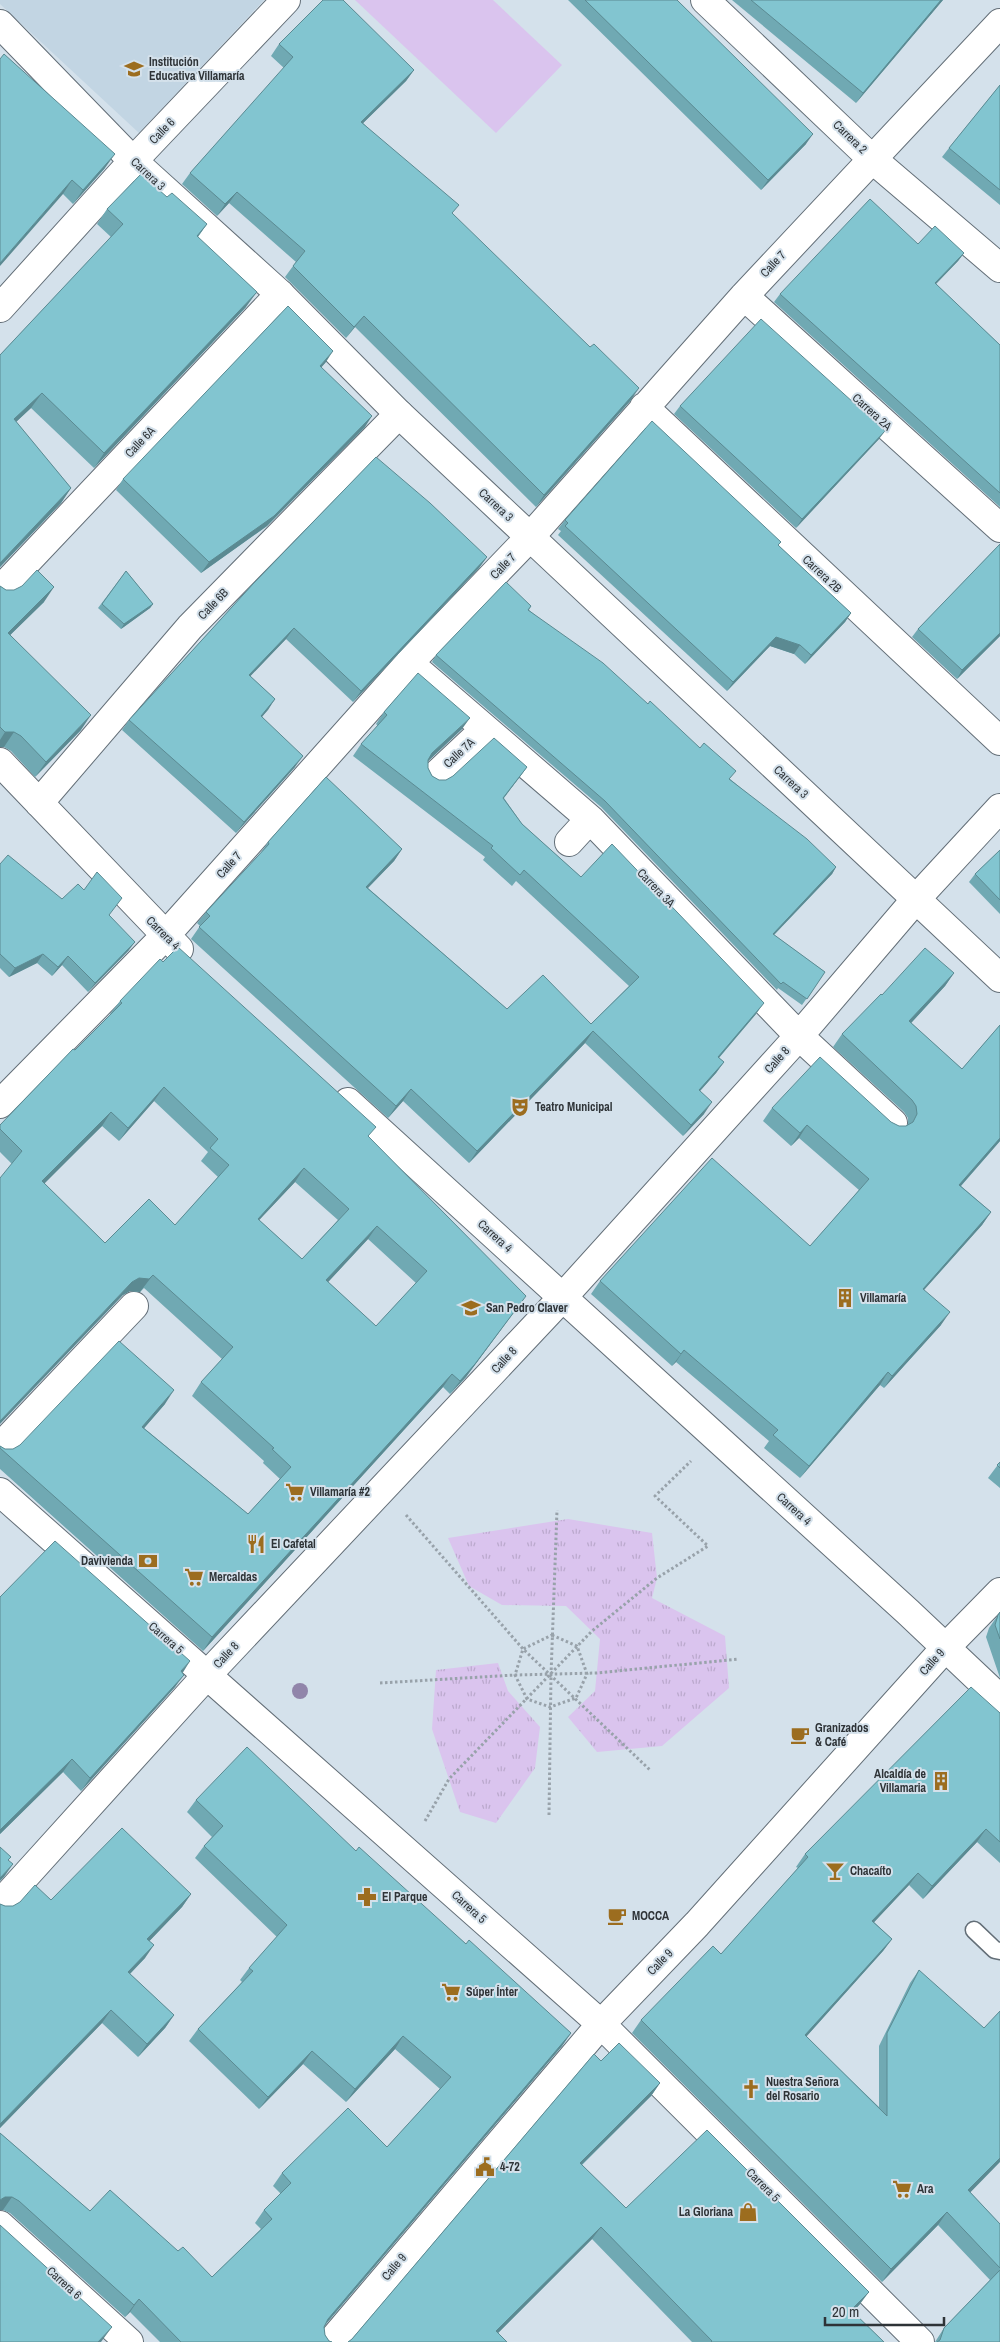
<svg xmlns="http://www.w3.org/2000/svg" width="1000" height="2342" viewBox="0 0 1000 2342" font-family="'Archivo Narrow',sans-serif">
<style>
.built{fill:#c2d5e3}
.grass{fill:url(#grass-tufts)}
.pitch{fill:#dac4ee}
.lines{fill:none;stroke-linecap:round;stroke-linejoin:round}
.lane-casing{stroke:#636e77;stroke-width:19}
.street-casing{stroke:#636e77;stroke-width:30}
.secondary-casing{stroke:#636e77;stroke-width:30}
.path{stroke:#98a2aa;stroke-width:3;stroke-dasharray:2.5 2.5;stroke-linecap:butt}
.lane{stroke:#fff;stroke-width:16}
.street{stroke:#fff;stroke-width:28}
.secondary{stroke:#fff;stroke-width:28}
.tree{fill:#9185aa}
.wall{fill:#70a9b3;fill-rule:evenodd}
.shaded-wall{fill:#5b8a92}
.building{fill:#82c5d0;stroke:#5b8a92;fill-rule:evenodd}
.labels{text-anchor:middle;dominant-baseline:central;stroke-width:4;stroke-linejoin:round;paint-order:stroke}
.poi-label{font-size:12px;font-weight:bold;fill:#2e3337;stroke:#d4e1eb;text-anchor:start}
.street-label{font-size:12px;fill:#2e3337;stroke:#d4e1eb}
</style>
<defs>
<pattern id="grass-tufts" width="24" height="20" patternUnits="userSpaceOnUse" patternTransform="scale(1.25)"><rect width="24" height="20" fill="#dac4ee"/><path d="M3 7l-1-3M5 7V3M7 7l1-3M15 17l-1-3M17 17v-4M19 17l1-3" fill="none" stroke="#bba9cd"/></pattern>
</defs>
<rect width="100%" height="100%" fill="#d4e1eb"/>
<path class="built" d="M0 0H264L139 133 0 4Z"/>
<path class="grass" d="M568 1519 652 1533 657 1578 652 1598 725 1636 729 1688 662 1746 597 1752 568 1717 595 1691 600 1639 566 1606 502 1605 469 1586 448 1538Z
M498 1663 508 1691 540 1727 535 1768 496 1823 460 1812 432 1729 436 1670Z"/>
<path class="pitch" d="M355 0H493L562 65 496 133Z"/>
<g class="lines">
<g class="lane-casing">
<path id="lane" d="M974 1930 995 1950 1000 1951"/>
</g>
<g class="street-casing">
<path id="street" d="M705 0 871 158 1000 268
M0 24 133 161 286 0
M744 296 1000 528
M644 407 1000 741
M0 590 280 294
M409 663 590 819 799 1036 893 1123
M0 762 179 949
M435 776 484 730
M39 803 190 627 399 414
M569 842 590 819
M348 1102 908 1612 1000 1699
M0 1104 165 936 409 663 530 537 744 296 1000 23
M0 1447 134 1306
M0 1492 601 2024 920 2342
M0 1904 207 1675 562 1298 799 1036 916 899 1000 808
M0 2225 129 2342
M331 2342 601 2024 697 1924 946 1647 1000 1592"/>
</g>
<g class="secondary-casing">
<path id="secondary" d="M0 308 133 161 280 294 399 414 1000 978"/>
</g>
<path class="path" d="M406 1515 523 1649 650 1770
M552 1635 577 1646 587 1674 576 1698 550 1707 527 1699 515 1675 523 1649Z
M380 1683 515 1675 597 1673 739 1659
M549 1815 551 1675 557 1510
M425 1821 449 1779 592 1631 657 1578 708 1546 655 1496 691 1461"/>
<use href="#lane" class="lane"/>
<use href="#street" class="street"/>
<use href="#secondary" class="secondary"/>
</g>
<circle class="tree" cx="300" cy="1691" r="8"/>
<path class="wall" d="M568 0H677L806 144 761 190Z
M732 0H943L856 103Z
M279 44 414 70 406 81 363 123 453 214 631 400 536 507 355 327 346 338 285 277 296 262 229 203 217 216 182 184 190 173 284 68 271 56Z
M0 59 105 168 73 204 63 194Z
M1000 85V205L942 157 949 148Z
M167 197 207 224 198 237 246 307 94 468 31 408 16 422 71 488 61 503 0 567V355L111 237 97 224 107 209Z
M918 244 964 253 958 261 936 284 1000 345V507L774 302 780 294Z
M326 362 321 367 365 427 267 526 201 573 116 490 123 479Z
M680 406 879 439 796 528 674 414Z
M565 520 778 545 851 613 845 622 805 664 794 654 770 646 727 691 558 535 561 531 558 529Z
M1000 544V636L957 679 912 637 918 629Z
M487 557 479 568 353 702 286 639 250 676 275 699 262 717 295 767 236 833 122 730 129 720 253 584Z
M126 571 153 604 150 608 121 629 98 608Z
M0 586 6 590 44 602 10 635 81 730 35 777 11 751 4 747H0Z
M531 606 529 610 730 779 836 867 832 874 774 935 825 972 802 1005 778 988 777 990 601 807 432 662 436 655Z
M384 712 462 729 428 761V768L432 776 439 780H446L527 767 504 798 522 824 581 877 756 1014 719 1058 724 1062 716 1073 700 1091 704 1114 683 1136 585 1043 469 1163 403 1101 388 1118 191 939 200 926 197 923 206 912 260 854 268 842 402 849 394 861 368 888 507 1009 591 1024 629 986 516 881 512 886 483 860 485 857 353 756 361 744 378 726 376 724Z
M1000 850V914L969 882 975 874Z
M0 864 62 899 109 915 129 950 88 992 62 965 52 976 37 963 9 977 0 968Z
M954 973 945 986 911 1023 962 1069 1000 1025V1141L961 1186 991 1212 982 1225 924 1290 941 1325 884 1388 880 1385 800 1478 764 1448 769 1441 676 1362 672 1366 591 1294 600 1281 810 1246 859 1190 799 1138 791 1146 763 1121 772 1108 899 1126H906L908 1124V1118L904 1112 833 1047 842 1034 882 995Z
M120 1001 369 1137 516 1309 466 1377 450 1394 443 1387 203 1651 0 1469V1446L5 1449H13L165 1404 144 1428 248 1514 280 1479 263 1463 264 1461 192 1396 201 1382 222 1359 144 1288 140 1292 130 1291 123 1295 12 1164 0 1152V1125L111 1015 110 1014ZM154 1101 208 1152 201 1161 218 1177 175 1225 105 1243 44 1183 102 1126 119 1141ZM295 1182 338 1220 302 1259 259 1220ZM368 1239 416 1283 376 1326 328 1282Z
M1000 1462V1488L988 1478Z
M0 1597 182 1673 175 1687 81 1791 63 1772 0 1834Z
M1000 1612V1678L986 1637 989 1628Z
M1000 1713V1863L977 1842 923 1899 909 1885 874 1922 892 1939 883 1951 806 2037 879 2107V2046L910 1983 919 1970 970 2192 1000 2224V2342H935L944 2328 990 2280 938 2225 882 2282 632 2033 641 2020 721 1954 798 1868 796 1867 805 1854Z
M196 1800 356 1851 571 2033 562 2046 326 2324 324 2327 325 2335 329 2341 332 2342H160L130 2312 125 2317 10 2213 3 2210 0 2133 90 2211 178 2251 212 2277 261 2229 255 2223 264 2210 281 2194 273 2186 282 2173 387 2147 440 2089 395 2049 346 2102 303 2064 259 2109 189 2041 198 2029 242 1982 240 1980 249 1968 277 1937 195 1858 204 1846 212 1837 187 1812Z
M191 1894 182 1907 149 1941 145 1958 130 1974 174 2015 165 2028 138 2057 102 2023 0 2128V1904L5 1906H13L51 1900Z
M601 2061 660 2083 651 2096 582 2165 626 2208 860 2304 853 2312 884 2342H692L592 2239 498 2333 352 2339Z"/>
<path class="shaded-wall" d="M941 0H943L856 103 863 93Z
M414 70 406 81 353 133 361 122Z
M813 134 806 144 761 190 768 180Z
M115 154 105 168 73 204 83 190Z
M72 180 63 194 0 266V263Z
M237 192 229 203 217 216 225 204Z
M207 224 196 239 197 236Z
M964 253 958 261 929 291 935 283Z
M257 292 246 307 94 468 104 453Z
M364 316 346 338 354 327Z
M333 351 326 362 313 377 320 366Z
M639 388 631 400 536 507 544 495Z
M42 393 31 408 3 434 14 419Z
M372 416 365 427 267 526 201 573 209 562Z
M885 431 879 439 796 528 802 519Z
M71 488 61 503 0 567V563Z
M487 557 479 568 353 702 361 691Z
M54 587 44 602 0 645 8 633Z
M153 604 150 608 121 629 124 624Z
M851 613 845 622 805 664 811 655Z
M294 628 286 639 241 686 249 675Z
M1000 633V636L957 679 962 670Z
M776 637 800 645 794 654 770 646 727 691 733 682Z
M275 699 268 710 253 727 261 716Z
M91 715 81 730 35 777 46 762Z
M470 718 462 729 424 765 432 753Z
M5 732H14L4 747H0V740Z
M303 756 295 767 236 833 244 822Z
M527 767 519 778 495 809 503 798Z
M402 849 394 861 358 898 366 887Z
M836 867 832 874 768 941 773 934Z
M135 942 129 950 88 992 95 983Z
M43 954 37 963 9 977 15 968Z
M68 956 62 965 52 976 58 967Z
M954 973 945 986 901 1034 909 1021Z
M764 1003 756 1014 710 1068 718 1057Z
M593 1031 585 1043 469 1163 477 1151Z
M724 1062 716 1073 691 1101 699 1090Z
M164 1087 154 1101 119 1141 128 1128Z
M411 1089 403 1101 388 1118 396 1106Z
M712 1102 704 1114 683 1136 691 1125Z
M111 1112 102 1126 33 1195 42 1181Z
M807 1125 799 1138 791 1146 800 1133Z
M1000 1138V1141L951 1197 959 1185Z
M304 1168 295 1182 248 1232 258 1219Z
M991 1212 982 1225 914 1301 923 1289Z
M377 1226 368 1239 317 1294 326 1280Z
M153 1275 140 1292 130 1291 123 1295 0 1424V1421L132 1282 139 1278Z
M526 1296 466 1377 450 1394 460 1381Z
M950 1312 941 1325 884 1388 892 1376Z
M684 1350 676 1362 672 1366Z
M888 1372 880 1385 800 1478 809 1466Z
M452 1374 443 1387 203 1651 212 1637Z
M174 1390 165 1404 133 1441 142 1427Z
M190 1661 182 1674 181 1671Z
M184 1675 175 1687 81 1791 90 1778Z
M72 1759 63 1772 0 1834V1830Z
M986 1829 977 1842 923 1899 932 1886Z
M13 1864 4 1877 0 1881V1878Z
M918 1873 909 1885 863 1934 872 1921Z
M191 1894 182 1907 139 1952 147 1939Z
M892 1939 883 1951 796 2048 805 2035Z
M154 1945 145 1958 119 1985 128 1972Z
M111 2010 102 2023 0 2128V2124Z
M174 2015 165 2028 138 2057 147 2044Z
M571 2033 562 2046 319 2332 328 2319Z
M403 2036 395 2049 346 2102 355 2089Z
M312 2051 303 2064 259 2109 268 2097Z
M660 2083 651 2096 571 2175 580 2163Z
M1000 2158V2162L960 2203 968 2190Z
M5 2197H12L3 2210H0V2200Z
M947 2212 938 2225 882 2282 891 2269Z
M601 2227 592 2239 489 2342 496 2331Z
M869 2292 860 2304 842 2323 851 2310Z
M139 2299 130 2312 125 2317 134 2305Z
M112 2327 101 2342H98Z"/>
<path class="building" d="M323 0H343L414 70 361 122 459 205 452 213 590 347 594 344 639 388 544 495 364 316 354 327 293 266 305 251 237 192 225 204 190 173 293 57 279 44Z
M585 0H677L813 134 768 180Z
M751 0H941L863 93Z
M4 54 115 154 83 190 72 180 0 263V59Z
M1000 85V190L949 148Z
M141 174 167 197 172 193 207 224 197 236 257 292 104 453 42 393 14 419 71 488 0 563V355L123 224 107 209Z
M870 199 918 244 935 226 964 253 935 283 1000 345V493L780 294Z
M288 306 333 351 320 366 372 416 274 516 209 562 123 479Z
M761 319 885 431 802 519 680 406Z
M652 421 781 542 778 545 851 613 811 655 800 645 776 637 733 682 565 526 568 523 565 520Z
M376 457 430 503 487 557 361 691 294 628 249 675 275 699 261 716 303 756 244 822 129 720 253 584Z
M1000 544V633L962 670 918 629Z
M37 570 54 587 8 633 91 715 46 762 21 736 14 732H5L0 727V586L6 590H14L22 586Z
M126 571 153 604 124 624 102 604Z
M506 582 531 606 528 610 603 663 648 704 650 701 700 748 704 743 736 771 729 779 807 839 836 867 773 934 825 972 807 999 783 982 781 984 605 801 436 655Z
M418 673 470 718 432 753 428 760V768L432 776 439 780H446L453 776 494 738 527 767 503 798 522 824 581 877 612 844 764 1003 718 1057 724 1062 699 1090 712 1102 691 1125 593 1031 477 1151 411 1089 396 1106 199 927 210 916 206 912 269 844 268 842 326 777 402 849 366 887 507 1009 543 975 591 1024 639 977 524 870 520 875 491 848 493 846 361 744 387 715 384 712Z
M1000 850V900L975 874Z
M8 855 62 899 78 884 84 890 97 872 122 898 109 915 135 942 95 983 68 956 58 967 43 954 15 968 0 954V864Z
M178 947 376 1127 368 1136 526 1296 475 1364 460 1381 452 1374 212 1637 0 1448V1446L5 1449H13L20 1445 119 1341 174 1390 142 1427 248 1514 291 1467 272 1449 274 1448 201 1382 233 1347 153 1275 149 1279 139 1278 132 1282 0 1421V1178L22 1151 0 1129V1125L73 1049 75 1050 122 1003 120 1001 160 959 163 962ZM164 1087 218 1139 210 1148 229 1165 175 1225 149 1199 105 1243 42 1181 111 1112 128 1128ZM304 1168 349 1209 302 1259 258 1219ZM377 1226 427 1271 376 1326 326 1280Z
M925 948 954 973 909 1021 962 1069 1000 1025V1138L959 1185 991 1212 923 1289 950 1312 892 1376 888 1372 809 1466 773 1435 778 1430 684 1350 681 1354 600 1281 712 1158 810 1246 869 1179 807 1125 800 1133 772 1108 820 1057 891 1122 899 1126H906L913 1122 917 1114 916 1106 912 1100 842 1034 881 994 882 995Z
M1000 1462V1468L997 1465Z
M55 1541 190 1661 181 1671 184 1675 90 1778 72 1759 0 1830V1597Z
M1000 1612V1639L995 1625 998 1615Z
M971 1687 1000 1713V1842L986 1829 932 1886 918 1873 872 1921 892 1939 805 2035 887 2116V2033L919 1970 984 2028 1000 2011V2158L968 2190 1000 2224V2268L947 2212 891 2269 641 2020 713 1946 721 1954 808 1857 805 1854Z
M247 1747 356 1851 359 1847 466 1944 469 1940 571 2033 328 2319 324 2327 325 2335 329 2341 332 2342H181L139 2299 134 2305 19 2201 12 2197H5L0 2200V2133L90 2211 110 2190 178 2251 183 2247 212 2277 272 2219 264 2210 291 2183 282 2173 348 2108 387 2147 451 2077 403 2036 355 2089 312 2051 268 2097 198 2029 253 1971 249 1968 287 1925 204 1846 223 1826 196 1800Z
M122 1828 191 1894 147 1939 154 1945 128 1972 174 2015 147 2044 111 2010 0 2124V1904L5 1906H13L20 1902 35 1885 51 1900Z
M0 1847 11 1857 8 1860 13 1864 0 1878Z
M619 2043 660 2083 580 2163 626 2208 707 2130 869 2292 851 2310 884 2342H711L712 2341 601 2227 496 2331 507 2342H348L352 2339 594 2054 601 2061Z
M0 2225 112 2327 98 2342H0Z
M1000 2270V2342H937L940 2340 944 2328Z"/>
<defs>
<g id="school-bare" transform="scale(1.5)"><path d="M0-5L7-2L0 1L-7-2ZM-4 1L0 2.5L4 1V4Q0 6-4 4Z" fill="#9c6d1f" stroke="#d4e1eb" stroke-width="2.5" paint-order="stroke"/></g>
<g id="theatre-bare" transform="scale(1.5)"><path d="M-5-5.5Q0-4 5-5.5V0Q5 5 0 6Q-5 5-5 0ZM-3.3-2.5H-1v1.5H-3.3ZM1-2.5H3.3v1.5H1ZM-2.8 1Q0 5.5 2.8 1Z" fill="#9c6d1f" stroke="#d4e1eb" stroke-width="2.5" paint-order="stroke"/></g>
<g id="building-bare" transform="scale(1.5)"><path d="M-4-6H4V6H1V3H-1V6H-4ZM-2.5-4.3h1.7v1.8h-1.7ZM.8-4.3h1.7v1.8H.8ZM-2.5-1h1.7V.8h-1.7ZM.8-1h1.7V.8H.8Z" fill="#9c6d1f" stroke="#d4e1eb" stroke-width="2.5" paint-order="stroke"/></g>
<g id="supermarket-bare" transform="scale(1.5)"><path d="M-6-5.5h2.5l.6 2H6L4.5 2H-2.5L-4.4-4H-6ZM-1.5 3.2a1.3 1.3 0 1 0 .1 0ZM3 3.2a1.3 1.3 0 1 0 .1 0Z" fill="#9c6d1f" stroke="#d4e1eb" stroke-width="2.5" paint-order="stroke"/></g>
<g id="restaurant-bare" transform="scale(1.5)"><path d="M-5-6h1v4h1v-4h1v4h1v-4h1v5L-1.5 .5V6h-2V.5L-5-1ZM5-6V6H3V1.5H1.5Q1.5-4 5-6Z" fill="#9c6d1f" stroke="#d4e1eb" stroke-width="2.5" paint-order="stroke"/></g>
<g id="bank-bare" transform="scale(1.5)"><path d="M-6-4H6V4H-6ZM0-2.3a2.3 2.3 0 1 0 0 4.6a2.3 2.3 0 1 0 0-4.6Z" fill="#9c6d1f" stroke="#d4e1eb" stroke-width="2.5" paint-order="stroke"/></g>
<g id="cafe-bare" transform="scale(1.5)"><path d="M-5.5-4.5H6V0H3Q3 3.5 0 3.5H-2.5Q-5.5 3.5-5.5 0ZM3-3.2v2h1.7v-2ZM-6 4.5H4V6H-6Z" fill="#9c6d1f" stroke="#d4e1eb" stroke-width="2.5" paint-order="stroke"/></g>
<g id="bar-bare" transform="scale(1.5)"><path d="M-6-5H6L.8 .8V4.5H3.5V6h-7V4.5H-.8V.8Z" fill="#9c6d1f" stroke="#d4e1eb" stroke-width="2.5" paint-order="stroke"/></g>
<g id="pharmacy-bare" transform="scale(1.5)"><path d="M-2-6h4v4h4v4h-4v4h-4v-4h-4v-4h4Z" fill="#9c6d1f" stroke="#d4e1eb" stroke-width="2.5" paint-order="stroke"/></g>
<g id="church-bare" transform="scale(1.5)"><path d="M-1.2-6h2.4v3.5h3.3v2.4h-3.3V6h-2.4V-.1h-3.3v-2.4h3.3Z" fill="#9c6d1f" stroke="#d4e1eb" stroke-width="2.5" paint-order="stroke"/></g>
<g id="civic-bare" transform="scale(1.5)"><path d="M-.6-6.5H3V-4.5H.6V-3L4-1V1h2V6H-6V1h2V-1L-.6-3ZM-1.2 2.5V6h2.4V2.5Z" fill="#9c6d1f" stroke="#d4e1eb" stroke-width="2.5" paint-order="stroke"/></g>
<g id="shop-bare" transform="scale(1.5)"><path d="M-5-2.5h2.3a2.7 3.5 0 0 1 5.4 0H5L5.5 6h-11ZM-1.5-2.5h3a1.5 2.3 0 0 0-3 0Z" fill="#9c6d1f" stroke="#d4e1eb" stroke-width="2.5" paint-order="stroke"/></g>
</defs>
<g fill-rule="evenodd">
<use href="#school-bare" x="134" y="69"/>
<use href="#theatre-bare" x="520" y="1107"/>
<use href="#building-bare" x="845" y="1298"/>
<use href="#school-bare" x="471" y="1308"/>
<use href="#supermarket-bare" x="295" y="1492"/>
<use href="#restaurant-bare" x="256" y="1544"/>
<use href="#bank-bare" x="148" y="1561"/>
<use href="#supermarket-bare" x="194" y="1577"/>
<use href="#cafe-bare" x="800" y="1735"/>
<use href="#building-bare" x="941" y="1781"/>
<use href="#bar-bare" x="835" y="1871"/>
<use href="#pharmacy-bare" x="367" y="1897"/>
<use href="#cafe-bare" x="617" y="1916"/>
<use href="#supermarket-bare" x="451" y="1992"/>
<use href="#church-bare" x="751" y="2089"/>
<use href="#civic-bare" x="485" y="2167"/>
<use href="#supermarket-bare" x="902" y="2189"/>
<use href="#shop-bare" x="748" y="2212"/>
</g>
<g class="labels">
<g class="poi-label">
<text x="149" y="62">Institución<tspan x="149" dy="14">Educativa Villamaría</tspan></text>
<text x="535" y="1107">Teatro Municipal</text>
<text x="860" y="1298">Villamaría</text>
<text x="486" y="1308">San Pedro Claver</text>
<text x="310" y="1492">Villamaría #2</text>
<text x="271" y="1544">El Cafetal</text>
<text x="133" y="1561" text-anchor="end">Davivienda</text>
<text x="209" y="1577">Mercaldas</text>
<text x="815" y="1728">Granizados<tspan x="815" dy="14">&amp; Café</tspan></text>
<text x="926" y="1774" text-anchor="end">Alcaldía de<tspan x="926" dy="14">Villamaria</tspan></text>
<text x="850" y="1871">Chacaíto</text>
<text x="382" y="1897">El Parque</text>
<text x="632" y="1916">MOCCA</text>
<text x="466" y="1992">Súper Ínter</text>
<text x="766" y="2082">Nuestra Señora<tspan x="766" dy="14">del Rosario</tspan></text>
<text x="500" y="2167">4-72</text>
<text x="917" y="2189">Ara</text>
<text x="733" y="2212" text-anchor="end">La Gloriana</text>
</g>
<g class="street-label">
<text transform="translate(162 131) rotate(-46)">Calle 6</text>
<text transform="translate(850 137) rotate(44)">Carrera 2</text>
<text transform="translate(148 174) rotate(43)">Carrera 3</text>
<text transform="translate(773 264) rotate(-47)">Calle 7</text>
<text transform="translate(872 412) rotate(42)">Carrera 2A</text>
<text transform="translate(140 442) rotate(-47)">Calle 6A</text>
<text transform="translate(496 505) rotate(43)">Carrera 3</text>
<text transform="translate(503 566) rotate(-46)">Calle 7</text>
<text transform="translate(822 574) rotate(43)">Carrera 2B</text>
<text transform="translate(213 604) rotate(-46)">Calle 6B</text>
<text transform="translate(459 753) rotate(-43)">Calle 7A</text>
<text transform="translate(791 782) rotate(43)">Carrera 3</text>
<text transform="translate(229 865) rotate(-48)">Calle 7</text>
<text transform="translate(656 888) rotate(46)">Carrera 3A</text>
<text transform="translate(163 933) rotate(45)">Carrera 4</text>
<text transform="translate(777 1060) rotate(-48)">Calle 8</text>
<text transform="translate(495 1236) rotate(42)">Carrera 4</text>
<text transform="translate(504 1360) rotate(-47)">Calle 8</text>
<text transform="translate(794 1509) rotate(42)">Carrera 4</text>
<text transform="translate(166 1638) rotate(41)">Carrera 5</text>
<text transform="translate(226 1655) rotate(-47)">Calle 8</text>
<text transform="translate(932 1662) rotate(-48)">Calle 9</text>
<text transform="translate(469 1907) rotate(42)">Carrera 5</text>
<text transform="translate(660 1962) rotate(-46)">Calle 9</text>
<text transform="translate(763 2185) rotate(45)">Carrera 5</text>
<text transform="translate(394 2267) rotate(-50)">Calle 9</text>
<text transform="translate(64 2283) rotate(42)">Carrera 6</text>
</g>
</g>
<path d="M825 2317v8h119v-8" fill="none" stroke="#2e3337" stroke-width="2.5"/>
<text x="832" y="2317" font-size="15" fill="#2e3337" stroke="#d4e1eb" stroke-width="4" paint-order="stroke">20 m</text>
</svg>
